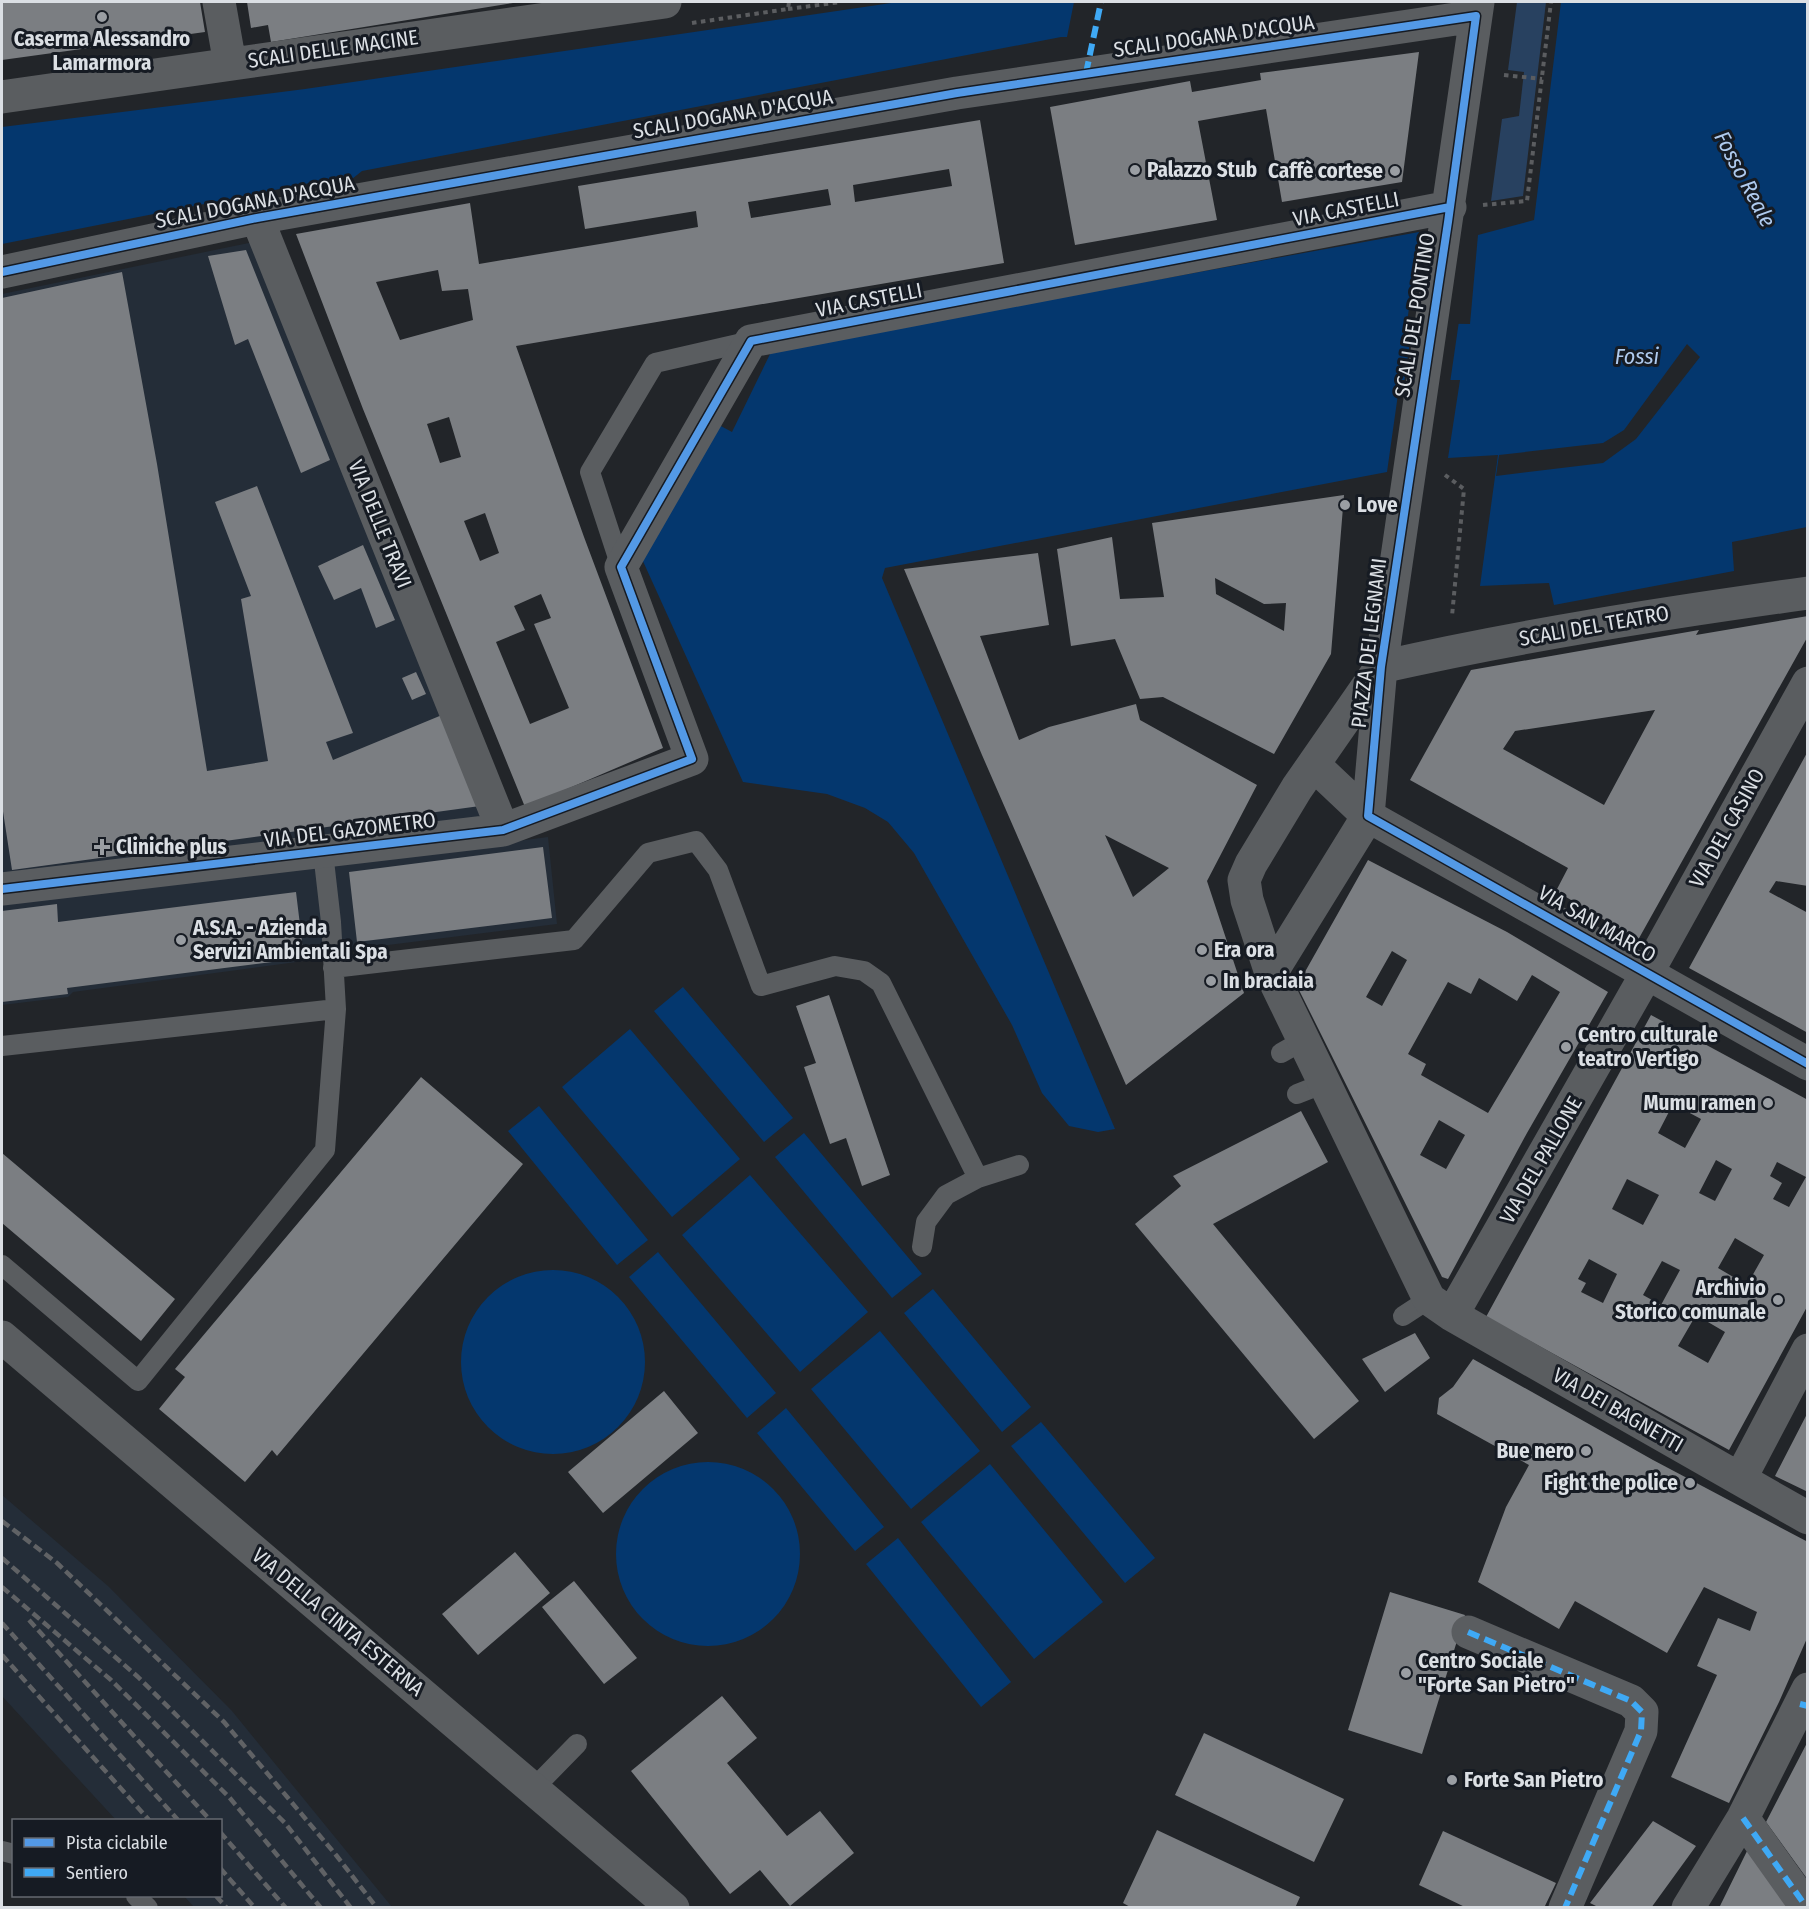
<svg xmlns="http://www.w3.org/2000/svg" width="1809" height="1909" viewBox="0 0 1809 1909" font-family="'Fira Sans Condensed',sans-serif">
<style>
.built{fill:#242d38}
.green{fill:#284160}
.water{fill:#04376e}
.pier{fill:#222529}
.building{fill:#7b7e82;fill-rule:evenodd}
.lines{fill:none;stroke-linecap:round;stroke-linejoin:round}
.path{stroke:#5b5d60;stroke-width:4;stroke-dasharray:4.5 4.5;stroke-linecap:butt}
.lane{stroke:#5a5d60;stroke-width:20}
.street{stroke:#5a5d60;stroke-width:33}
.secondary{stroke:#5a5d60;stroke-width:33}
.rail{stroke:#606265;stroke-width:4.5;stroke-dasharray:9 4.5;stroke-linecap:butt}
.quiet{stroke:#3fa9f5;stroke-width:6;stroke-dasharray:12 6;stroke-linecap:butt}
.cycleway-casing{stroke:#161b23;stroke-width:11}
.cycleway{stroke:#5399e6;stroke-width:8}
.poi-dot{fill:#9a9ea3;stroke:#161b23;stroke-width:2}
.labels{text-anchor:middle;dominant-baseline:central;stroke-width:6;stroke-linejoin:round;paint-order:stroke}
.street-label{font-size:21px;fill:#dbdfe4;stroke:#161b23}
.poi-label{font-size:21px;font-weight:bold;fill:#dbdfe4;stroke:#161b23;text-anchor:start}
.water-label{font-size:22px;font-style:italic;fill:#afcaee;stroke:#161b23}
</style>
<rect width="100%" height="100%" fill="#222529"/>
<path class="built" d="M268 239 492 820 243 877 548 837 557 924 356 949 304 961 73 992 68 997 2 1005V294Z
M2 1495 108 1586 232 1711 392 1907H194L184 1896H220V1820H116L2 1696Z"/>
<path class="green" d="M1517 2H1546L1523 196 1491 201 1502 119 1519 116 1524 72 1508 70Z"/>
<path class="water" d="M898 2H1074L1067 37H1061L362 171 352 179H330L2 244V127L305 89Z
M1561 2H1807V527L1732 542 1734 571 1554 605 1549 583 1480 586 1498 455 1448 458 1460 380H1400L1387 472 885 568 882 578 1115 1129 1098 1132 1069 1126 1042 1093 1012 1025 914 853 888 822 865 808 827 794 743 782 642 559 719 425 732 432 772 350 1419 232 1407 323 1470 324 1478 235 1534 220Z
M683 987 793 1118 764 1142 654 1011Z
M630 1029 740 1159 672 1217 562 1087Z
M539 1106 648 1240 617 1265 508 1131Z
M804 1133 922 1274 892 1298 775 1157Z
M750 1175 868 1312 800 1372 682 1235Z
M658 1252 776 1393 747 1418 629 1277Z
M461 1362a92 92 0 1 1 184 0a92 92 0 1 1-184 0Z
M933 1289 1031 1407 1002 1432 904 1313Z
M880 1331 980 1451 911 1509 811 1389Z
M786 1408 884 1527 855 1551 757 1433Z
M1041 1422 1155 1558 1125 1583 1011 1446Z
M616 1554a92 92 0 1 1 184 0a92 92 0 1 1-184 0Z
M990 1464 1103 1602 1034 1659 921 1522Z
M898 1538 1011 1682 981 1707 866 1564Z"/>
<path class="pier" d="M1413 321H1459L1450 383H1404Z
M1687 344 1700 357 1636 439 1603 463 1496 476 1499 455 1603 443 1624 430Z"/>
<path class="building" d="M2 2H200L205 32 2 60Z
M247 2H513V3L271 42 268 25 251 28Z
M1419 52 1402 182 1282 202 1266 109 1198 121 1217 220 1075 245 1050 107 1190 81 1192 92 1261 80 1260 73Z
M980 120 1004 263 516 346 584 537 663 748 525 807 363 409 296 234 470 203 479 264 612 242 698 227 696 211 585 229 578 186ZM949 169 952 186 855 202 853 185ZM828 189 831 205 751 218 748 202ZM438 270 442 291 468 289 473 320 400 340 376 282ZM449 417 461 457 440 463 427 424ZM485 513 499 553 480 561 464 521ZM541 594 551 618 534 624 569 708 530 724 496 642 525 630 514 606Z
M246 250 330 460 301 473 248 339 235 345 208 256Z
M122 272 157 464 207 771 268 761 241 599 251 596 215 502 257 486 353 733 326 742 333 760 442 715 480 806 12 870 2 805V298Z
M1344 495 1331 654 1274 754 1163 697 1140 699 1115 639 1071 646 1057 549 1112 537 1120 599 1164 597 1152 523ZM1215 578 1264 604 1286 603 1284 631 1216 594Z
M363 545 395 620 376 628 361 588 334 600 318 566Z
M1038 553 1049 625 980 636 1019 740 1049 727 1136 704 1140 720 1257 785 1207 881 1244 993 1126 1085 982 755 904 569ZM1105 835 1169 868 1133 897Z
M1808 616V636L1638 940 1556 891 1568 868 1410 780 1471 670 1699 630 1696 635ZM1655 710 1604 805 1503 749 1515 731Z
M416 672 426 694 412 700 402 678Z
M1808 751V886L1776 881 1769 892 1808 913V1033L1689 968Z
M543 847 552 918 357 942 349 872Z
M1368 860 1507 932 1608 992 1527 1133 1448 1279 1442 1277 1297 986ZM1392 951 1407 960 1382 1006 1366 997ZM1532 975 1560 992 1488 1113 1421 1075 1426 1064 1408 1054 1448 982 1471 994 1479 978 1517 1001ZM1439 1120 1465 1135 1446 1169 1420 1155Z
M296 892 304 958 67 988 68 994 2 1002V911L57 904 58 922Z
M829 995 890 1175 862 1186 846 1138 830 1144 804 1067 816 1063 796 1006Z
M1651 1015 1808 1100V1305L1729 1450 1486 1317ZM1673 1104 1701 1119 1685 1148 1658 1133ZM1716 1160 1732 1169 1715 1201 1699 1193ZM1777 1162 1806 1177 1789 1207 1773 1199 1782 1183 1770 1176ZM1627 1179 1659 1195 1643 1225 1612 1209ZM1735 1238 1764 1255 1747 1285 1718 1268ZM1589 1259 1617 1274 1603 1303 1581 1292 1586 1283 1578 1279ZM1662 1261 1680 1270 1661 1305 1643 1295ZM1696 1315 1725 1332 1708 1363 1678 1346Z
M421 1077 523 1164 277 1456 272 1450 245 1482 159 1409 185 1377 175 1369Z
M1301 1111 1328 1162 1213 1224 1359 1401 1314 1439 1135 1224 1181 1186 1173 1176Z
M2 1153 175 1299 141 1341 2 1223Z
M1415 1333 1430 1358 1385 1392 1362 1359Z
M1473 1359 1653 1460 1808 1542V1636L1779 1702 1729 1803 1671 1777 1717 1675 1697 1666 1718 1618 1750 1631 1757 1612 1704 1587 1667 1653 1575 1601 1559 1629 1478 1582 1506 1507 1529 1465 1437 1414 1439 1398 1453 1387Z
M664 1391 698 1433 603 1513 568 1472Z
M1808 1412V1492L1775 1476Z
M515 1552 550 1593 478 1655 442 1614Z
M574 1581 637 1658 604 1684 542 1607Z
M1390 1592 1465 1615 1422 1754 1348 1730Z
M722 1696 757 1738 727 1763 787 1836 820 1811 854 1853 790 1906 760 1870 730 1894 631 1771Z
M1204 1733 1344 1799 1314 1862 1175 1795Z
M1808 1741V1880L1766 1822Z
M1653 1821 1696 1846 1651 1908H1600L1590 1903Z
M1157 1830 1300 1897 1295 1908H1132L1123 1903Z
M1443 1831 1556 1883 1544 1908H1467L1419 1885Z
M1749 1847 1791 1908H1719Z"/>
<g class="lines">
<path class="path" d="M788 9 841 2
M692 23 788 9 789 2
M1504 75 1542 79
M1483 205 1527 201 1551 2
M1445 475 1464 489 1452 616"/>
<path class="lane" d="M621 567 590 472 655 363 751 341
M333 968 574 940 648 853 696 841 718 870 761 986 835 966 864 971 881 983 978 1178 1019 1165
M2 1046 336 1009 331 922 323 852
M1281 1053 1304 1040
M1297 1094 1325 1083
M922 1247 926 1222 946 1195 978 1178
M2 1265 138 1381 325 1150 336 1009
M1403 1316 1429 1299
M534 1788 577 1744
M2 1851 14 1854
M136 1896 148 1908"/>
<path class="street" d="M219 2 230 64
M2 97 665 2
M257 218 503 830
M2 272 257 218 957 93 1476 16
M1381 667 1297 788 1251 864 1244 880 1247 900 1271 973 1429 1299 1452 1315 1808 1518
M1381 667C1522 635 1665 613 1808 593
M1314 765 1368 816 1808 1064
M2 889 503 830 692 759 621 567 751 341 1450 207
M1271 973 1368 816 1381 667 1478 2
M1452 1315 1647 973 1808 683
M1740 1479 1808 1350
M1468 1632 1631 1701 1642 1712 1641 1731 1565 1908
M1743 1818 1807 1908
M1688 1908 1743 1818 1808 1689"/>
<path class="secondary" d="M2 1337 673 1908"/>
<path class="rail" d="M2 1521 57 1563 224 1722 336 1855 377 1908
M2 1558 138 1677 285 1823 351 1908
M2 1587 111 1680 229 1797 321 1908
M29 1620 210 1820
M2 1623 178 1820
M2 1655 149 1820
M220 1832 286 1908
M220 1868 255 1908
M216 1896 227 1908"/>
<path class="quiet" d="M1086 73 1101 2
M1468 1632 1631 1701 1642 1712 1641 1731 1565 1908
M1800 1704 1808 1706
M1743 1818 1807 1908"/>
<g class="cycleway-casing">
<path id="cycleway" d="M2 272 257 218 957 93 1476 16 1448 222 1381 667 1368 816 1808 1064
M2 889 503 830 692 759 621 567 751 341 1450 207"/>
</g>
<use href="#cycleway" class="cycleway"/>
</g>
<g class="poi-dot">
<circle cx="102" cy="17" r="6"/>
<circle cx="1135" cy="170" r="6"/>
<circle cx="1395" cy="171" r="6"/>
<circle cx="1345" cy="505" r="6"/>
<path d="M99 838h6v6h6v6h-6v6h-6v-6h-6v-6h6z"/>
<circle cx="181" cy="940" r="6"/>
<circle cx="1202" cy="950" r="6"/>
<circle cx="1211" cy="981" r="6"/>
<circle cx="1566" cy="1047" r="6"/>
<circle cx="1768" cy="1103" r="6"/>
<circle cx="1778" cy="1300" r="6"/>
<circle cx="1586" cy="1451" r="6"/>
<circle cx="1690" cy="1483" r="6"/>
<circle cx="1406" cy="1673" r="6"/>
<circle cx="1452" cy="1780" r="6"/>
</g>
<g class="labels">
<g class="street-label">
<text transform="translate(1214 36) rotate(-8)">SCALI DOGANA D'ACQUA</text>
<text transform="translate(333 49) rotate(-8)">SCALI DELLE MACINE</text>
<text transform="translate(733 114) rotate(-10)">SCALI DOGANA D'ACQUA</text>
<text transform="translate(255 202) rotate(-11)">SCALI DOGANA D'ACQUA</text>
<text transform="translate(1346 209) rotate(-11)">VIA CASTELLI</text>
<text transform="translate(869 300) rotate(-11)">VIA CASTELLI</text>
<text transform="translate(1415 315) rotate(-81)">SCALI DEL PONTINO</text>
<text transform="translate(380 524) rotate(68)">VIA DELLE TRAVI</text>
<text transform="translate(1594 626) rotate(-10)">SCALI DEL TEATRO</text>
<text transform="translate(1369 643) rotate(-83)">PIAZZA DEI LEGNAMI</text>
<text transform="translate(1727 828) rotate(-61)">VIA DEL CASINO</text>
<text transform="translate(350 830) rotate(-7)">VIA DEL GAZOMETRO</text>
<text transform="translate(1597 924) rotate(30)">VIA SAN MARCO</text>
<text transform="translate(1541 1160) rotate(-60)">VIA DEL PALLONE</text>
<text transform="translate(1618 1410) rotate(30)">VIA DEI BAGNETTI</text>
<text transform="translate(338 1622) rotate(40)">VIA DELLA CINTA ESTERNA</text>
</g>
<g class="poi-label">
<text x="102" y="39" text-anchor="middle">Caserma Alessandro<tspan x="102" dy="24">Lamarmora</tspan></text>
<text x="1147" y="170">Palazzo Stub</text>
<text x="1383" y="171" text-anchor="end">Caffè cortese</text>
<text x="1357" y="505">Love</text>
<text x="116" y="847">Cliniche plus</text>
<text x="193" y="928">A.S.A. - Azienda<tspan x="193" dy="24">Servizi Ambientali Spa</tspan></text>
<text x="1214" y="950">Era ora</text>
<text x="1223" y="981">In braciaia</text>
<text x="1578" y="1035">Centro culturale<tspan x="1578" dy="24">teatro Vertigo</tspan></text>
<text x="1756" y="1103" text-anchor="end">Mumu ramen</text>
<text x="1766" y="1288" text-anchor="end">Archivio<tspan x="1766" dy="24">Storico comunale</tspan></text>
<text x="1574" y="1451" text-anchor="end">Bue nero</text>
<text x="1678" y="1483" text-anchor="end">Fight the police</text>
<text x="1418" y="1661">Centro Sociale<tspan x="1418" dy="24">"Forte San Pietro"</tspan></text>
<text x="1464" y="1780">Forte San Pietro</text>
</g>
<g class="water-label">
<text transform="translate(1745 179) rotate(62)">Fosso Reale</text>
<text x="1637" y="356">Fossi</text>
</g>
</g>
<rect width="1809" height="1909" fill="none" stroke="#dbdfe4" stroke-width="6"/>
<rect x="12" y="1819" width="210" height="78" fill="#161b23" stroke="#656970" stroke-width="1.5"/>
<rect x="24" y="1838" width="30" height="9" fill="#5399e6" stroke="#656970" stroke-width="1.5"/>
<text x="66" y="1849" font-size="18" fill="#dbdfe4">Pista ciclabile</text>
<rect x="24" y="1868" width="30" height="9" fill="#3fa9f5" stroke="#656970" stroke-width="1.5"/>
<text x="66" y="1879" font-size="18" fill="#dbdfe4">Sentiero</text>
</svg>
